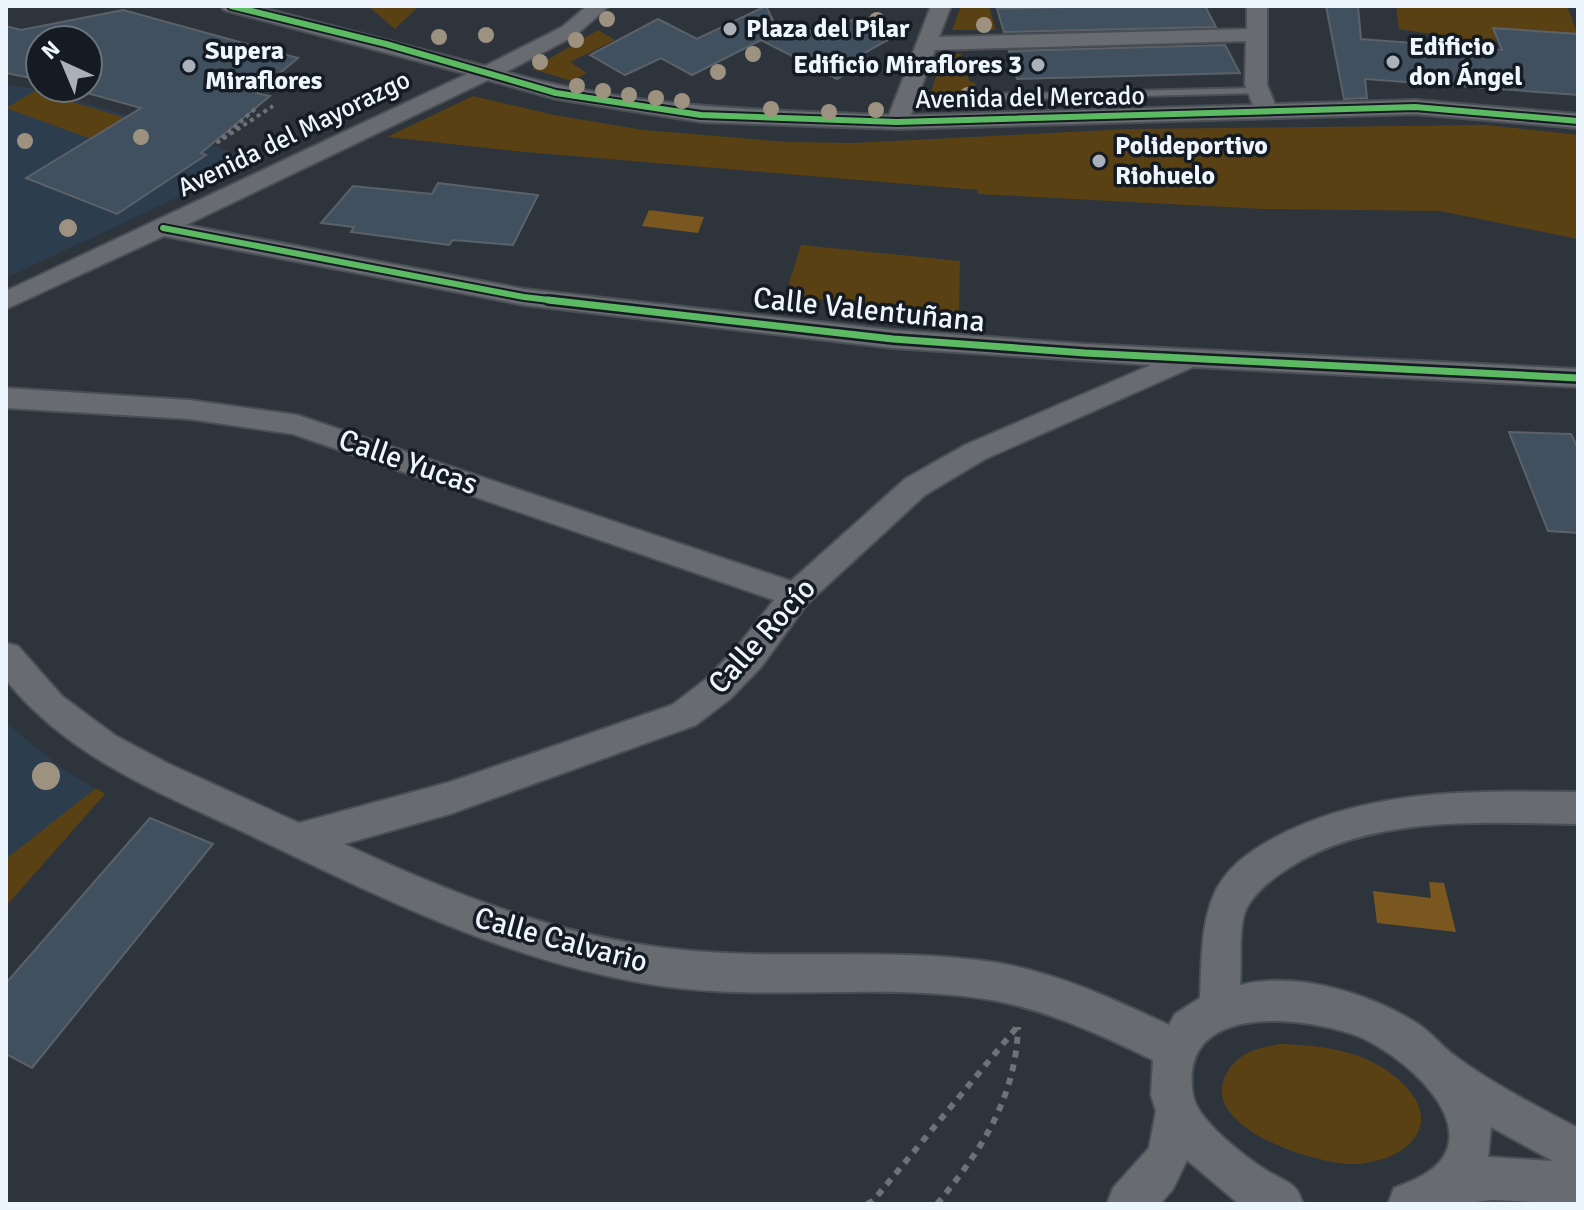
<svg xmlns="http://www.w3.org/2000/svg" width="1584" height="1210" viewBox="0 0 1584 1210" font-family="Signika,sans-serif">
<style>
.built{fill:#2c3d4e}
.green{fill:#594114}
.water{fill:#79571e}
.building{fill:#41505f;stroke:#5b6168;stroke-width:2}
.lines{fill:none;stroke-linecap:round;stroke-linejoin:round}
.service-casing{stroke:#4a4f56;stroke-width:4}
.minor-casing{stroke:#4a4f56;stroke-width:4}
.path-far1{stroke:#6e7277;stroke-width:4;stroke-dasharray:4 4;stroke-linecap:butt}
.path{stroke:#6e7277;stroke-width:6;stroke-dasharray:7 7;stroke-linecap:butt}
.service{fill:#686b6f;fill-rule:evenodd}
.minor{fill:#686b6f;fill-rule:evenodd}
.cycleway-far1-casing{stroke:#151b22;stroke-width:10}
.cycleway-casing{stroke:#151b22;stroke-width:12}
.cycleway-far1{stroke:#5cba63;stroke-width:6}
.cycleway{stroke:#5cba63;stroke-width:7}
.tree{fill:#9d9280}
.poi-dot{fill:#aab1bb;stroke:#151b22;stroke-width:3}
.labels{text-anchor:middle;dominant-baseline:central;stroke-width:7;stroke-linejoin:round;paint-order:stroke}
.far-poi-label{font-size:26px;font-weight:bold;fill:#edf5ff;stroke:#151b22;text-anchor:start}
.far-street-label{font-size:26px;fill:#edf5ff;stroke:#151b22}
.street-label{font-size:30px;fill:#edf5ff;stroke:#151b22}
</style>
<rect width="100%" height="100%" fill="#2d343c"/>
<path class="built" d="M6 84 40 90 141 119 255 161 6 278Z
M6 723 65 771 105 794 6 906Z"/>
<path class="green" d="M368 6H419L395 29Z
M961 6H1001L989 7 996 30H952Z
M1396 6H1567L1578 35 1494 28 1496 44 1399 29Z
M598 30 615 40 570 62 587 73 572 81 532 69Z
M943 54H961L969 81 975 83 983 108 940 107 928 102Z
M35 91 126 118 91 139 6 108Z
M473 96 554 115 643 130 787 142 853 143 1129 129 1487 125 1578 135V239L1440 211 1263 209 978 194 977 190 514 151 387 137Z
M801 245 960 261 959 314 785 296Z
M96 788 105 794 6 906V859Z
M1280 1044C1322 1045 1368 1051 1400 1081 1448 1124 1406 1162 1355 1164 1316 1165 1193 1126 1228 1071 1241 1051 1259 1048 1280 1044Z"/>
<path class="water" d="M649 210 704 217 698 233 642 226Z
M1429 882 1444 883 1456 932 1377 923 1373 891 1431 898Z"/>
<path class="building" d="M766 6 778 31 795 23 821 36 854 19 893 37 861 55 871 60 837 79 761 40 692 75 661 58 625 75 590 55 658 19 697 39Z
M1104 6H1205L1216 27 1004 32 997 9Z
M1326 6H1358L1361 39 1502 50 1493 28 1578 34V95L1365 79 1367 98 1344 99Z
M123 10 298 58 256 93 270 96 201 153 206 155 117 214 26 178 141 108 69 88H88V40H40V80L6 73V26L21 30Z
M1225 45 1240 73 1017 79 1009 51Z
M438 183 538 195 513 245 453 240 449 245 351 232 354 227 321 223 353 186 432 194Z
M1509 432 1571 434 1578 448V533L1548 531Z
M150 818 213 844 32 1068 6 1054V983Z"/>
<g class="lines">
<g class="service-casing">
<path id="service" d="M1257 88 1261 89V93L989 100 984 97 989 94Z"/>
</g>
<g class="minor-casing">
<path id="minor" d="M221 6H255L485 66 562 27 587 6H609L576 35 506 72C633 108 758 110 889 115L931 6H951L939 37 1247 29V6H1267V85L1275 104 1415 100 1578 114V128L1415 114 897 129 701 122 556 99 488 80 186 225 524 289 893 330 1085 344 1578 369V387L1193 367 985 459 925 495 807 604 761 667 730 699 696 725 450 814 344 844C446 891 552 934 665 948 774 962 884 946 992 962 1054 971 1113 999 1169 1025L1175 1014 1200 998C1202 962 1200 923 1216 890 1231 861 1261 844 1290 830 1382 788 1479 791 1578 792V824C1479 823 1362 813 1277 876 1265 885 1250 898 1245 912 1238 932 1242 963 1240 985 1297 971 1370 993 1418 1024 1432 1033 1442 1047 1455 1056 1493 1084 1536 1106 1578 1128V1204L1493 1200 1457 1204H1388L1394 1188C1413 1181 1439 1171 1447 1150 1464 1104 1392 1049 1355 1035 1301 1016 1177 1002 1193 1095 1197 1121 1248 1159 1269 1172 1277 1177 1289 1181 1295 1188 1299 1191 1301 1199 1303 1204H1239L1187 1160 1173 1189 1160 1204H1107L1113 1188 1149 1148 1156 1111 1151 1095 1153 1060C1103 1036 1052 1012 997 1001 888 981 772 1002 662 986 515 965 382 898 250 835 161 793 70 759 6 680V643L18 646 62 696 116 736 169 764 299 823 450 782 672 705 706 679 737 647 774 600 293 434 189 419 6 408V388L189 400 297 415 791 581 905 479 965 445 1151 365 893 348 524 305 164 236 6 309V291L467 74 224 10ZM1246 41 1245 85 1253 105 911 115 935 50ZM1491 1127 1553 1161 1488 1157Z"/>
</g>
<path class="path-far1" d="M275 77 303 84
M255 109 218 142 273 106"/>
<path class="path" d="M867 1204 873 1201 1017 1027
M937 1204C981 1151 1016 1098 1018 1027"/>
<use href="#service" class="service"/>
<use href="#minor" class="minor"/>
<g class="cycleway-far1-casing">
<path id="cycleway-far1" d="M231 6 386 44 556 93 701 115 897 122 1415 107 1578 121
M163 228 524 297 566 302"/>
</g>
<g class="cycleway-casing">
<path id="cycleway" d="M548 300 893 339 1085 353 1578 378"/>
</g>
<use href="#cycleway-far1" class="cycleway-far1"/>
<use href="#cycleway" class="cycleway"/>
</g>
<g class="tree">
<circle cx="607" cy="19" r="8"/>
<circle cx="877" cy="20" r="8"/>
<circle cx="984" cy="25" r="8"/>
<circle cx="486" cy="35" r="8"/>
<circle cx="439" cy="37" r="8"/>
<circle cx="576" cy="40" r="8"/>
<circle cx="753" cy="54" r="8"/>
<circle cx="540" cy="62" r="8"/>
<circle cx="953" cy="65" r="8"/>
<circle cx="903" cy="66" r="8"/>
<circle cx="718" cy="72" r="8"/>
<circle cx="577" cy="86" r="8"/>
<circle cx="603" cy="91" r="8"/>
<circle cx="629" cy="95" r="8"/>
<circle cx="968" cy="95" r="8"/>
<circle cx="656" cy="98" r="8"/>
<circle cx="682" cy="101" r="8"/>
<circle cx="771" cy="109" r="8"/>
<circle cx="876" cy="110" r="8"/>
<circle cx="829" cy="112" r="8"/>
<circle cx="141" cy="137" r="8"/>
<circle cx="25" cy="141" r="8"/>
<circle cx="68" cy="228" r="9"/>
<circle cx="46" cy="776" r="14"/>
</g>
<g class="poi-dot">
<circle cx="730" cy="29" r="8"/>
<circle cx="1393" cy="62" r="8"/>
<circle cx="1038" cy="65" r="8"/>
<circle cx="189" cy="66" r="8"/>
<circle cx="1099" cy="161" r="8"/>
</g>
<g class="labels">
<g class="far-poi-label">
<text x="746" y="29">Plaza del Pilar</text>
<text x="1409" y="47">Edificio<tspan x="1409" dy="30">don Ángel</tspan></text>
<text x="205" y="51">Supera<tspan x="205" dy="30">Miraflores</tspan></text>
<text x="1022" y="65" text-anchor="end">Edificio Miraflores 3</text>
<text x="1115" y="146">Polideportivo<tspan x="1115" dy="30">Riohuelo</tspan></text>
</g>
<g class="far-street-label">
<text transform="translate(1030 98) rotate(-1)">Avenida del Mercado</text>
<text transform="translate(294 134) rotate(-26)">Avenida del Mayorazgo</text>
</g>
<g class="street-label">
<text transform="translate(869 310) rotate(6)">Calle Valentuñana</text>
<text transform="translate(408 462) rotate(19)">Calle Yucas</text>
<text transform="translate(762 636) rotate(-48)">Calle Rocío</text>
<text transform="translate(561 940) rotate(15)">Calle Calvario</text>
</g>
</g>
<rect width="1584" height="1210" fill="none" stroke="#edf5ff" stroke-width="16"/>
<g transform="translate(64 64) rotate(316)"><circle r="38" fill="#151b22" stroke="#6b727a" stroke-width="2"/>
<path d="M0-6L14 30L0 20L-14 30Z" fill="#aab1bb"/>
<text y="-12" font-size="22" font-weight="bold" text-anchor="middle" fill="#edf5ff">N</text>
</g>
</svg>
